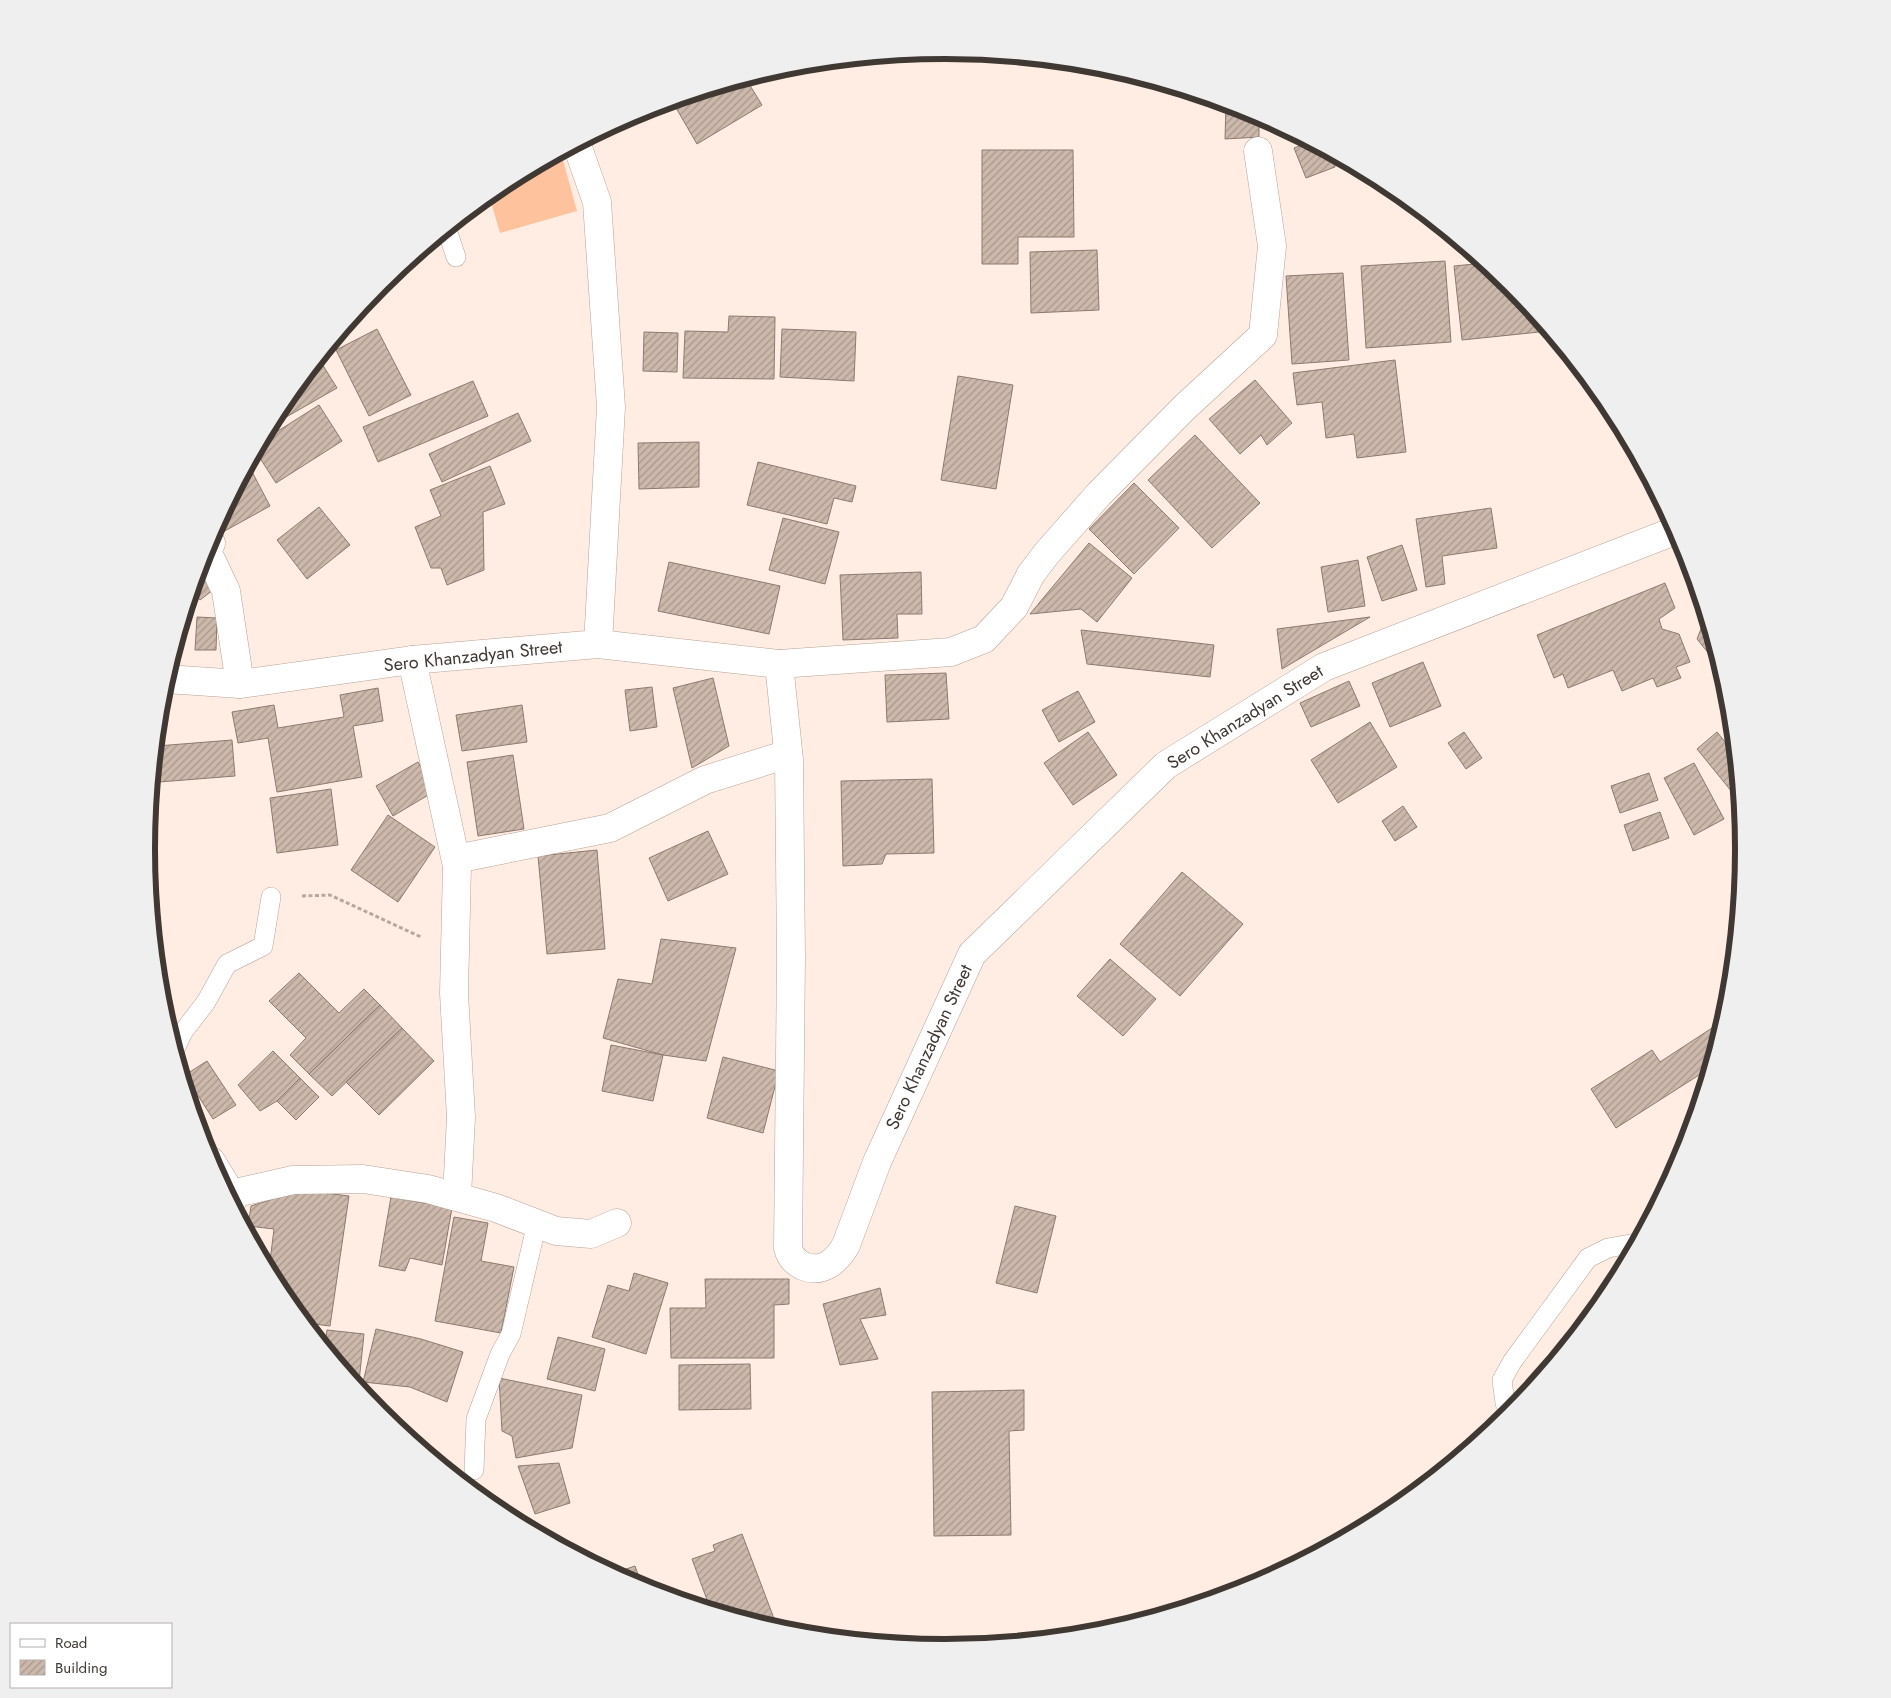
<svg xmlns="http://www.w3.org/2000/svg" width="1891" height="1698" viewBox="0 0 1891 1698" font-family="Jost,sans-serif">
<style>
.grass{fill:#fec29d}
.building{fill:url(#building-hatch);stroke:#8d7a6f}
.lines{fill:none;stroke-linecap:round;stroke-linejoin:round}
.service-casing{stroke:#b7a397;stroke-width:20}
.minor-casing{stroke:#b7a397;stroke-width:29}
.tertiary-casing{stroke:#b7a397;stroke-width:29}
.path{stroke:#b6a79f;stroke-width:3;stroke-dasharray:4 2.5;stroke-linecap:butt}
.service{stroke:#fff;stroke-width:19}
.minor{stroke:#fff;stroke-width:28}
.tertiary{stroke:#fff;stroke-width:28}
.labels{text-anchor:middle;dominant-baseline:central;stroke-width:5;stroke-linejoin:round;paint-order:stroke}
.street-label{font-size:18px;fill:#403833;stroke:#fff}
.rim{fill:none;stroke:#403833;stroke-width:6}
</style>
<defs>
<pattern id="building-hatch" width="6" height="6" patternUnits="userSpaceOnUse" patternTransform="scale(1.25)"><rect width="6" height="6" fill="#cdb9ac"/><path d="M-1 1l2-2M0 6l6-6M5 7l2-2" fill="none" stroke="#a8978d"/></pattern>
</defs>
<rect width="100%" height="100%" fill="#ffede3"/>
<path class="grass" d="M561 153 577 211 500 233 489 195 502 184Z"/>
<path class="building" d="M746 79 762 105 697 144 672 101Z
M1226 103 1259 115V137L1225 139Z
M1309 142 1334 155 1335 167 1306 178 1294 148Z
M982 150H1073L1074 237H1018V264H982Z
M1097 250 1099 310 1031 313 1030 252Z
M1445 261 1451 342 1366 348 1361 266Z
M1485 263 1490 267 1504 294 1515 289 1549 331 1462 340 1454 266Z
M1343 273 1349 360 1292 364 1286 276Z
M729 316 775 317 774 379 683 378 685 331 728 332Z
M377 329 411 395 369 416 336 350Z
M782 329 856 332 854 381 780 377Z
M644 332 678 333 677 372 643 371Z
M319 359 337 388 281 420 277 414 281 405Z
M1395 360 1406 452 1357 458 1354 434 1326 438 1322 402 1297 405 1293 373Z
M958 376 1013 385 996 489 941 480Z
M1255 380 1292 423 1267 445 1261 435 1240 454 1209 419Z
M473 381 488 416 378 462 363 427Z
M319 405 342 441 276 483 256 452 272 422 278 431Z
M518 413 531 441 442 482 429 454Z
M1195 435 1260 503 1212 548 1148 480Z
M699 442V487L639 489 638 443Z
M758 462 856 486 852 502 834 498 827 524 747 505Z
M249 466 270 506 212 538 211 536Z
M490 466 505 504 483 512 484 570 447 585 441 568H431L415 527 441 516 430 490Z
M1134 483 1179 528 1134 574 1089 529Z
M319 507 350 545 307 579 277 540Z
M1491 508 1497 548 1442 556 1445 584 1426 587 1416 519Z
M783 518 839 532 825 584 769 570Z
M1089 543 1132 578 1097 622 1081 609 1030 614Z
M1402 545 1417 590 1382 601 1367 557Z
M1358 560 1365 606 1328 612 1321 567Z
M669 562 780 586 769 634 658 611Z
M200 572 213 590 200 600 193 591Z
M921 572 922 614H897L898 638 843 640 840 575Z
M1665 583 1675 608 1659 619 1662 629 1679 634 1690 662 1676 667 1681 678 1657 687 1653 678 1622 691 1613 670 1568 688 1563 674 1554 678 1537 635Z
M1706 616 1722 670 1697 639Z
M197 617 217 618 216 650H195Z
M1370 617 1282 669 1277 629Z
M1081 630 1214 645 1210 677 1087 664Z
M1423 662 1441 706 1390 727 1372 683Z
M946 673 949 719 887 722 885 675Z
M713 678 729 746 692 768 673 688Z
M1349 681 1360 706 1311 727 1300 703Z
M652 687 657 727 630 731 625 690Z
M378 688 383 721 353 726 362 777 277 792 268 738 238 743 232 712 274 705 278 728 344 717 340 695Z
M1078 691 1095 722 1059 742 1042 710Z
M522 705 527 742 462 751 456 715Z
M1370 722 1397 767 1338 803 1311 760Z
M1088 732 1117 775 1073 805 1044 763Z
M1464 732 1482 758 1466 769 1448 743Z
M1717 732 1735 754 1738 787 1732 792 1697 749Z
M232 740 235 776 159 782 157 746Z
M513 755 524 829 478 836 467 762Z
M418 762 435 791 393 816 376 786Z
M1694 763 1724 819 1694 835 1664 778Z
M1649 773 1658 800 1620 813 1611 786Z
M932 779 934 853 886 854 882 864 843 866 841 781Z
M331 789 338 845 277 853 270 798Z
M1403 806 1417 827 1395 841 1382 821Z
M1660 812 1669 838 1633 851 1624 825Z
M388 815 435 847 398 902 351 870Z
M708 831 728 874 668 901 649 858Z
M597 850 605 949 547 954 538 856Z
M1182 872 1243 924 1180 996 1120 944Z
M661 939 736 948 706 1061 663 1055 603 1038 618 979 652 984Z
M1110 959 1156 999 1123 1036 1077 996Z
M299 973 339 1013 364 989 380 1005 309 1074 290 1055 306 1038 269 1001Z
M159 977 168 1009 163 1010 162 1005Z
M380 1005 402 1028 332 1096 309 1074Z
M1715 1026 1720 1035 1710 1068 1616 1128 1591 1089 1652 1050 1660 1062Z
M402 1028 434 1061 379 1115 346 1082Z
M611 1045 663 1055 653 1101 602 1091Z
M273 1051 300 1078 277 1101 260 1111 238 1085Z
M723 1057 779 1071 763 1133 707 1118Z
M207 1061 236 1105 213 1119 185 1075Z
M300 1078 319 1097 296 1120 277 1101Z
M301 1190 349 1196 330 1326 306 1323 281 1293 269 1269 274 1229 248 1226 251 1206Z
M391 1197 452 1208 442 1265 410 1258 405 1271 379 1266Z
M1015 1206 1056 1216 1037 1293 996 1283Z
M454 1217 488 1223 481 1261 514 1267 501 1333 435 1321Z
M634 1273 668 1283 646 1354 592 1337 608 1285 629 1291Z
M705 1279H789V1304L774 1305V1358H671L670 1308H706Z
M880 1288 886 1315 860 1319 878 1359 840 1365 823 1304Z
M376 1329 421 1339 463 1352 447 1402 410 1387 363 1382Z
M327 1330 364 1334 359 1382H354L325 1346Z
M558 1337 605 1349 595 1391 547 1379Z
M750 1364 751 1409 679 1410V1365Z
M499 1378 582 1395 572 1448 516 1458 512 1436 502 1431Z
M1024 1390V1430L1009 1431 1011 1535 934 1536 932 1392Z
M559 1463 570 1503 535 1514 518 1466Z
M742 1534 778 1629 710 1608 692 1559 715 1551 713 1545Z
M635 1566 643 1588 614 1573Z"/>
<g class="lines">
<g class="service-casing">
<path id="service" d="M447 230 456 257
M175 1049 183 1032 206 1002 227 964 263 946 271 897
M1511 1413 1505 1403 1502 1380 1512 1362 1588 1258 1608 1248 1636 1243
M474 1470 476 1419 500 1354 511 1334 537 1223"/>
</g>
<g class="minor-casing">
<path id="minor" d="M211 543 206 549 226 591 240 684
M412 660 457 866 454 993 461 1117 457 1196
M779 664 951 652 984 639 1014 607 1031 574 1047 553 1099 494 1185 407 1263 335 1272 246 1258 151
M456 859 610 828 705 780 788 754
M211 1161 231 1194 232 1201
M231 1194 293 1180 363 1179 428 1189 496 1208 556 1231 591 1234 617 1223"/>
</g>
<g class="tertiary-casing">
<path id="tertiary" d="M577 145 597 202 611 407 598 644
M166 679 240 684 412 660 598 644 779 664 789 760 791 958 788 1248C790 1257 795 1262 803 1266 822 1274 837 1261 846 1245L877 1162 972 954 1166 765 1324 667 1677 530"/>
</g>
<path class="path" d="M302 896 330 895 421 937"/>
<use href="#service" class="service"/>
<use href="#minor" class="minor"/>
<use href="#tertiary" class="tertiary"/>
</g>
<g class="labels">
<g class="street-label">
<text transform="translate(473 656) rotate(-6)">Sero Khanzadyan Street</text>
<text transform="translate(1245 717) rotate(-32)">Sero Khanzadyan Street</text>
<text transform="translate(929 1047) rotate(-65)">Sero Khanzadyan Street</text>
</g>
</g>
<path d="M0 0H1891V1698H0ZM155 849a790 790 0 1 1 1580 0a790 790 0 1 1-1580 0Z" fill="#f0efef" fill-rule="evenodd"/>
<path class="rim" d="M155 849a790 790 0 1 1 1580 0a790 790 0 1 1-1580 0Z"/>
<rect x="10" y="1623" width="162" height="65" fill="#ffffff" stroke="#b3afad"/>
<rect x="20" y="1639" width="25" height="8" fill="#ffffff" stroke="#b3afad"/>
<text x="55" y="1648" font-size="15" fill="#403833">Road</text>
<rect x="20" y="1660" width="25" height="15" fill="url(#building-hatch)" stroke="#b3afad"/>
<text x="55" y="1673" font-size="15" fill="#403833">Building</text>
</svg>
